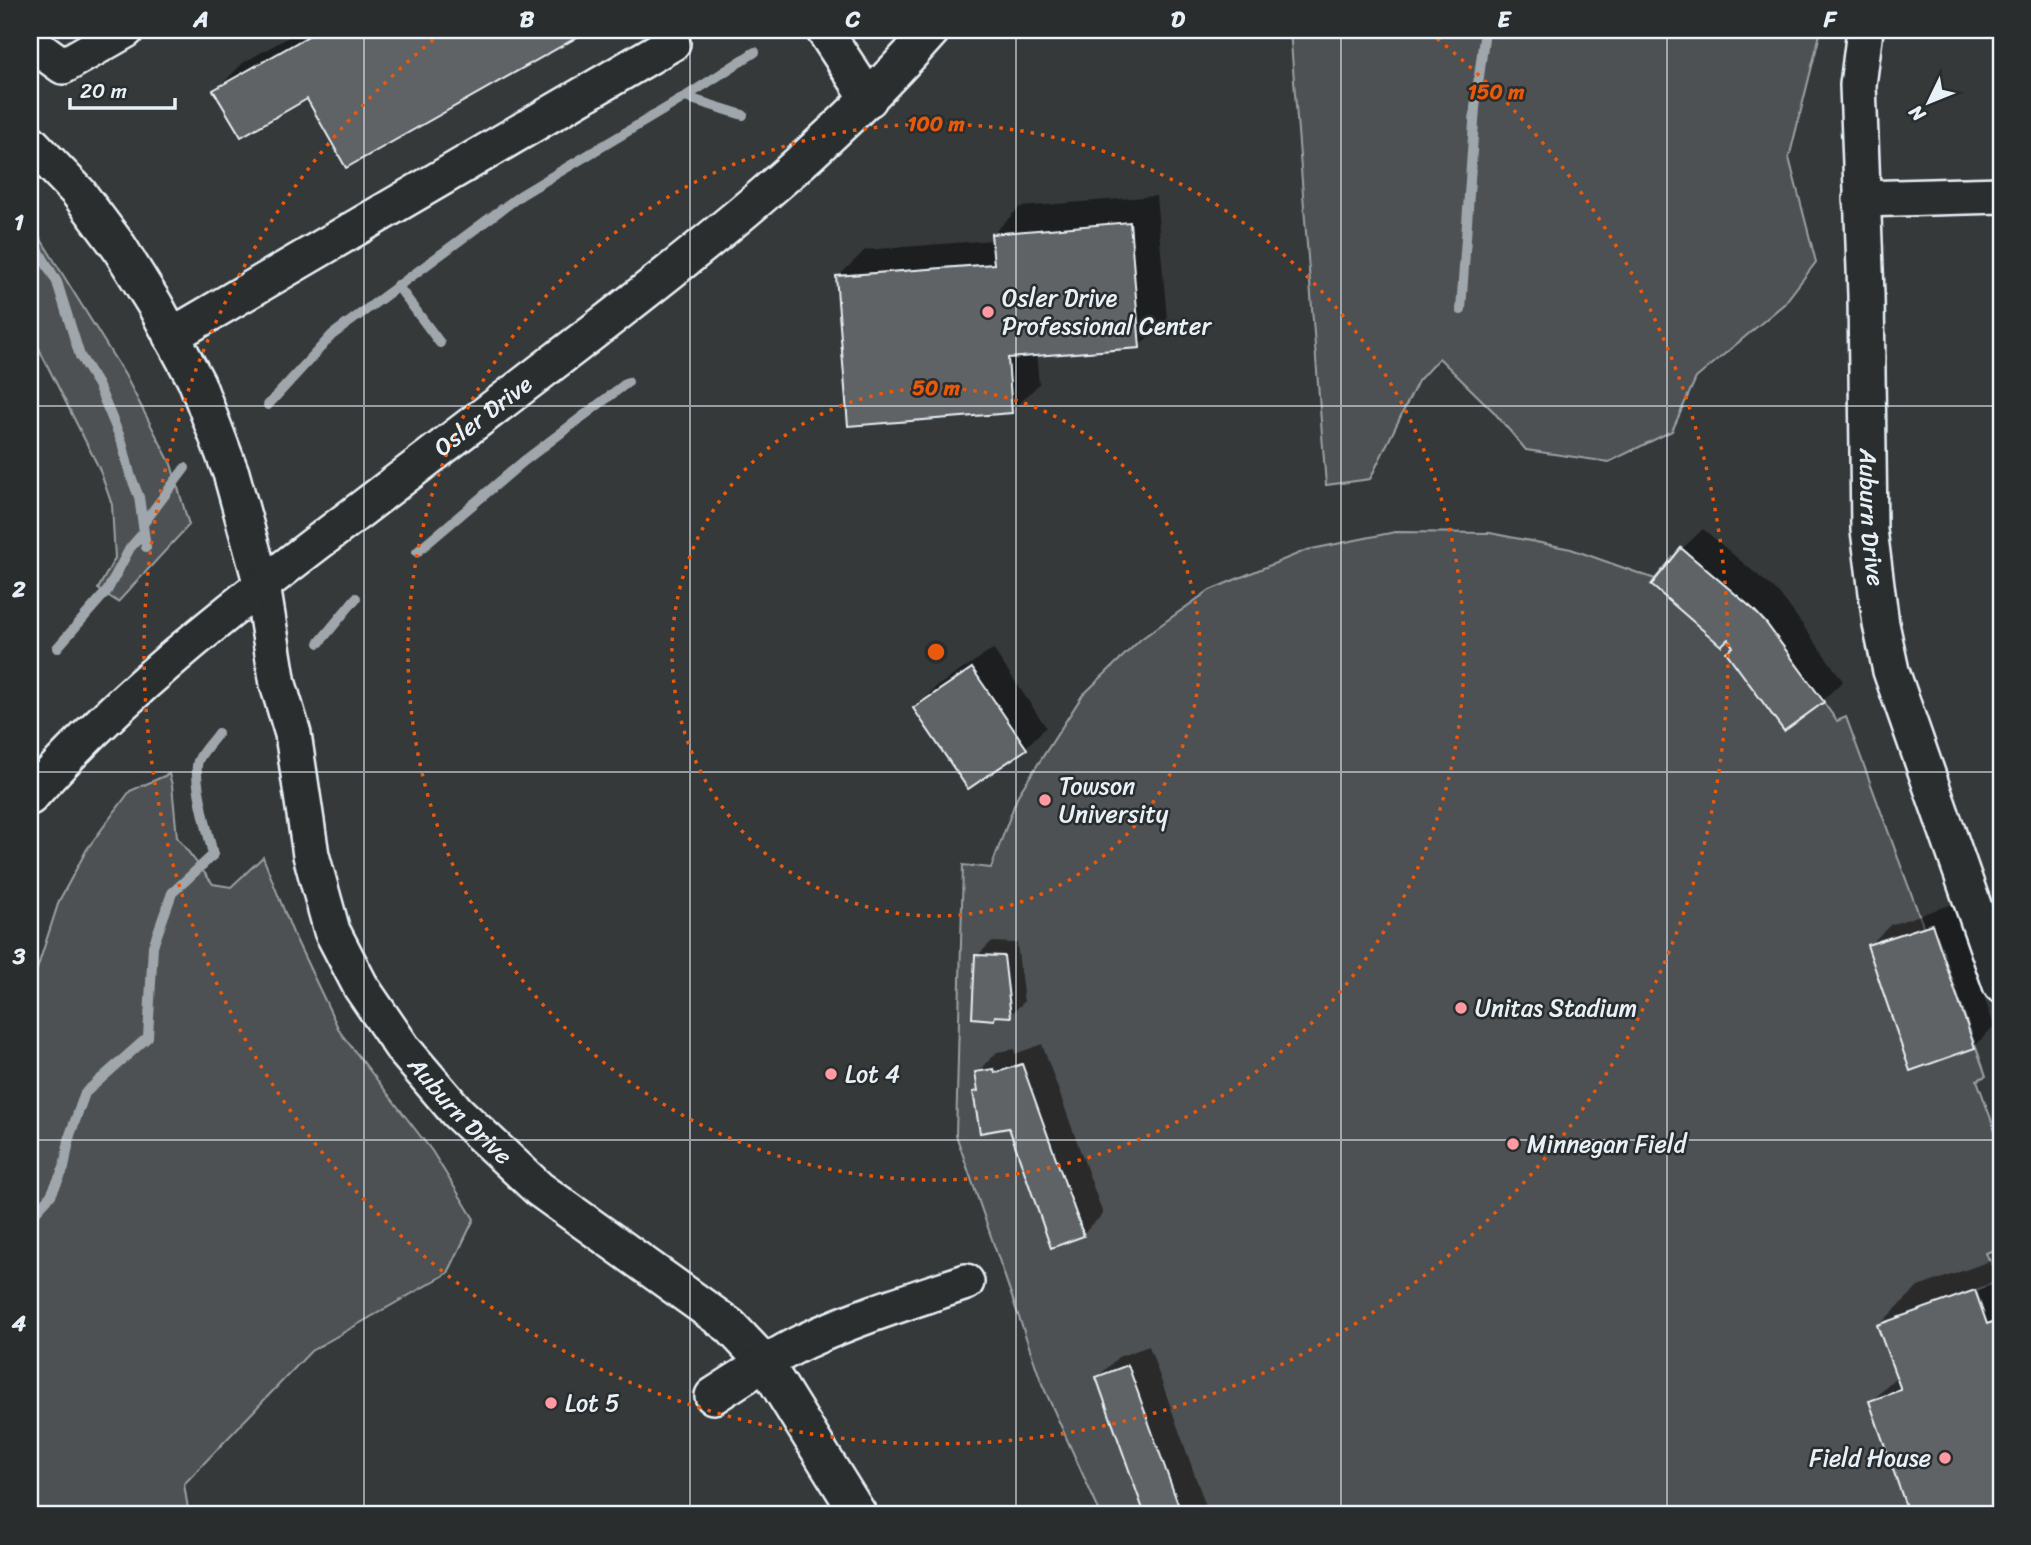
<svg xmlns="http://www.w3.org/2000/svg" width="2031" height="1545" viewBox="0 0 2031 1545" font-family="Sriracha,sans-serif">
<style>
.green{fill:#4d5152;stroke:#9aa1a5;stroke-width:2}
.shadow{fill:#0007}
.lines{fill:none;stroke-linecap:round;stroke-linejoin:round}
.stream{stroke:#a0a7ac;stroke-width:10}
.building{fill:#5f6365;stroke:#e8f1f8;stroke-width:2}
.minor-casing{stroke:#e8f1f8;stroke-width:40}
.minor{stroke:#2a2d2e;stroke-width:35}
.grid{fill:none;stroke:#e8f1f8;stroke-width:2;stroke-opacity:0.55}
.ring{fill:none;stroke:#e8590c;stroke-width:3.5;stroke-dasharray:3.5 7}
.poi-dot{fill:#ff9aa2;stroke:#2a2d2e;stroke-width:2.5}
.labels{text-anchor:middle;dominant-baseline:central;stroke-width:5;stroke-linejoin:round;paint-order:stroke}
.poi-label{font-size:24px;fill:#e8f1f8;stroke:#2a2d2e;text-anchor:start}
.street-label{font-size:24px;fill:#e8f1f8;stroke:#2a2d2e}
.centre{fill:#e8590c;stroke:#2a2d2e;stroke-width:3.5}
.ring-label{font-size:21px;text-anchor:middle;font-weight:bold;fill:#e8590c;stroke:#2a2d2e;stroke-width:5;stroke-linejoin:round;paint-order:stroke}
.neatline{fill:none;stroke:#e8f1f8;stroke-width:2.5}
.grid-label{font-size:23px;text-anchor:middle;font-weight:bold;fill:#e8f1f8}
</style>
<rect width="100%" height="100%" fill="#35393a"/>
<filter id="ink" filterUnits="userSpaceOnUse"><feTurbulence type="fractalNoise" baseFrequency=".0143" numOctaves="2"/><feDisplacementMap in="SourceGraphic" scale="14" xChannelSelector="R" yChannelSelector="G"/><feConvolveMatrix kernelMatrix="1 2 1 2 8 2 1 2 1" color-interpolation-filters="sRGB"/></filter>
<g filter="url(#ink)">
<path class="green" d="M1290 30H1821L1789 158 1816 262 1784 304 1696 378 1672 431 1609 462 1526 450 1493 411 1439 358 1418 381 1370 479 1326 485Z
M30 227 37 233 125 375 171 464 189 525 118 602 98 589 115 558 112 505 99 468 41 353 30 324Z
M1395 532 1490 533 1571 549 1655 579 1681 548 1753 609 1766 623 1837 721 1846 717 1928 939 1937 936 1986 1076 1977 1080 2001 1147V1247L1986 1253 1999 1281 1976 1290 1987 1324 2001 1319V1515H1101L1042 1384 956 1135 963 865 991 868 1018 795 1082 696 1141 639 1210 590 1307 550Z
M169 774 172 785 177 837 213 884 231 887 263 857 293 933 340 1032 432 1151 474 1219 448 1273 311 1351 184 1484 189 1515H30V991L59 901 87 849 130 791Z"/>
<path class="shadow" d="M301 30H586L347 166 307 97 216 90 243 63Z
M1156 196 1167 319 1139 346 1036 354 1039 384 1012 411 838 277 865 250 993 240V234L1020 207Z
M1703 529 1774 589 1786 602 1843 681 1822 701 1735 646 1728 637 1653 585 1682 549Z
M993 649 1046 727 1025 748 915 708 936 687Z
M1953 904 1994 1026 1974 1047 1869 946 1890 925Z
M991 942 1017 943 1024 1002 1010 1015 997 1014 993 1018 977 956Z
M1042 1044 1103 1214 1083 1234 1010 1126 975 1093 980 1088 977 1073 997 1052 1015 1049V1054Z
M2001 1257V1515H1911L1871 1402 1897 1376 1879 1325 1918 1287Z
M1149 1346 1209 1515H1147L1098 1377 1118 1357Z"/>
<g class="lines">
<path class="stream" d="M685 97 743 115
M30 236 57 282 80 356 98 385 122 442 130 474 139 497 146 547
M397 285 440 343
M1461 310 1475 108 1485 30
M268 405 332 335 521 195 685 97 755 52
M143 524 185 468
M417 552 524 461 628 382
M319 643 356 598
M57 648 107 591 130 548 144 532
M30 1218 51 1195 64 1168 70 1135 85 1093 148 1037 153 946 172 893 213 855C209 835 192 776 198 761 202 751 212 742 218 733"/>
</g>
<path class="building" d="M319 30H590L346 168 307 99 241 137 213 90Z
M1130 222 1140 348 1008 358 1012 413 848 426 836 276 994 264 991 234Z
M1681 548 1753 609 1766 623 1824 702 1784 731 1726 652 1733 647 1728 639 1721 646 1651 585Z
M972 668 1027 749 968 789 913 708Z
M1932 924 1975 1048 1910 1071 1867 945Z
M975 955 1004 956 1011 1017 995 1016 994 1020 972 1018Z
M1022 1064 1084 1236 1051 1248 1009 1128 980 1133 973 1092 978 1091 975 1072 994 1069 995 1073Z
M1975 1290 1987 1324 2001 1319V1515H1909L1869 1401 1901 1390 1877 1325Z
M1128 1365 1182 1515H1145L1096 1377Z"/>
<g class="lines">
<g class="minor-casing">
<g id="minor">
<path d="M824 30 869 99"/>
<path id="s1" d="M1865 30 1858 85 1866 295 1869 530 1881 624 1891 671 2001 985"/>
<path d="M30 42 63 66 126 30"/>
<path id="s2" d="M30 142 78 192 119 247 155 305 197 383 231 473 262 585 278 684 293 734 311 855 332 931 361 987 404 1050 457 1112 539 1189 730 1326 765 1363 859 1515"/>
<path d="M1861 199 2001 195"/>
<path d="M171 336 672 43"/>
<path id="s3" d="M30 797C119 696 227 611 334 530 414 468 495 407 576 345 702 248 827 150 932 30"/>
<path d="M713 1396C743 1377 773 1356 805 1341 857 1317 912 1300 966 1282"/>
</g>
</g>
<use href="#minor" class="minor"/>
</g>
</g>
<path class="grid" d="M364 30V1515M690 30V1515M1016 30V1515M1341 30V1515M1667 30V1515M30 406H2001M30 772H2001M30 1140H2001"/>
<g class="ring">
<circle cx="936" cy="652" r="264"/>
<circle cx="936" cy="652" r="528"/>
<path d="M1429 32A792 792 0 1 1 443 32"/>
</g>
<g class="poi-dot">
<circle cx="988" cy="312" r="7"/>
<circle cx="1045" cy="800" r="7"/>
<circle cx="1461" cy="1008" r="7"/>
<circle cx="831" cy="1074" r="7"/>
<circle cx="1513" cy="1144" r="7"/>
<circle cx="551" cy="1403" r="7"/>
<circle cx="1945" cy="1458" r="7"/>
</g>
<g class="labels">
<g class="poi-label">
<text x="1002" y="298">Osler Drive<tspan x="1002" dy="28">Professional Center</tspan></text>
<text x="1059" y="786">Towson<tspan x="1059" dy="28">University</tspan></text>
<text x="1475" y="1008">Unitas Stadium</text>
<text x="845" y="1074">Lot 4</text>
<text x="1527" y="1144">Minnegan Field</text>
<text x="565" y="1403">Lot 5</text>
<text x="1931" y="1458" text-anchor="end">Field House</text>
</g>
<g class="street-label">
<text stroke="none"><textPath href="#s3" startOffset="593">Osler Drive</textPath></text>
<text stroke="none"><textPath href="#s1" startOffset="488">Auburn Drive</textPath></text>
<text stroke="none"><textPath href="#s2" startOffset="1083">Auburn Drive</textPath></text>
</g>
</g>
<circle cx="936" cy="652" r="10" class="centre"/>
<g class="ring-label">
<text x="1496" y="99">150 m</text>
<text x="936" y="131">100 m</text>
<text x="936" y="395">50 m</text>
</g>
<rect width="2031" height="1545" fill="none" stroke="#2a2d2e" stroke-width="77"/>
<g transform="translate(1929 102) rotate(227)" stroke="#2a2d2e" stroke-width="5" paint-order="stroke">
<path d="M0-5L12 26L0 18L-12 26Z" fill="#e8f1f8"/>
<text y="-10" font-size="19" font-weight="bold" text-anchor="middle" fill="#e8f1f8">N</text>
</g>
<path d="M70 98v10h105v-10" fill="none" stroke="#e8f1f8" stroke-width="3.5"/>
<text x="80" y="98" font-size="21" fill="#e8f1f8" stroke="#2a2d2e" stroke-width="5" paint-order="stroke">20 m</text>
<rect x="38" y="38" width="1955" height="1468" class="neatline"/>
<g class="grid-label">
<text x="201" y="27">A</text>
<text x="527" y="27">B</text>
<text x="853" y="27">C</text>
<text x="1178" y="27">D</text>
<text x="1504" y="27">E</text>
<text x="1830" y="27">F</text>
<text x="19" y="230">1</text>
<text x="19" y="597">2</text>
<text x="19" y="964">3</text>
<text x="19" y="1331">4</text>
</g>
</svg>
